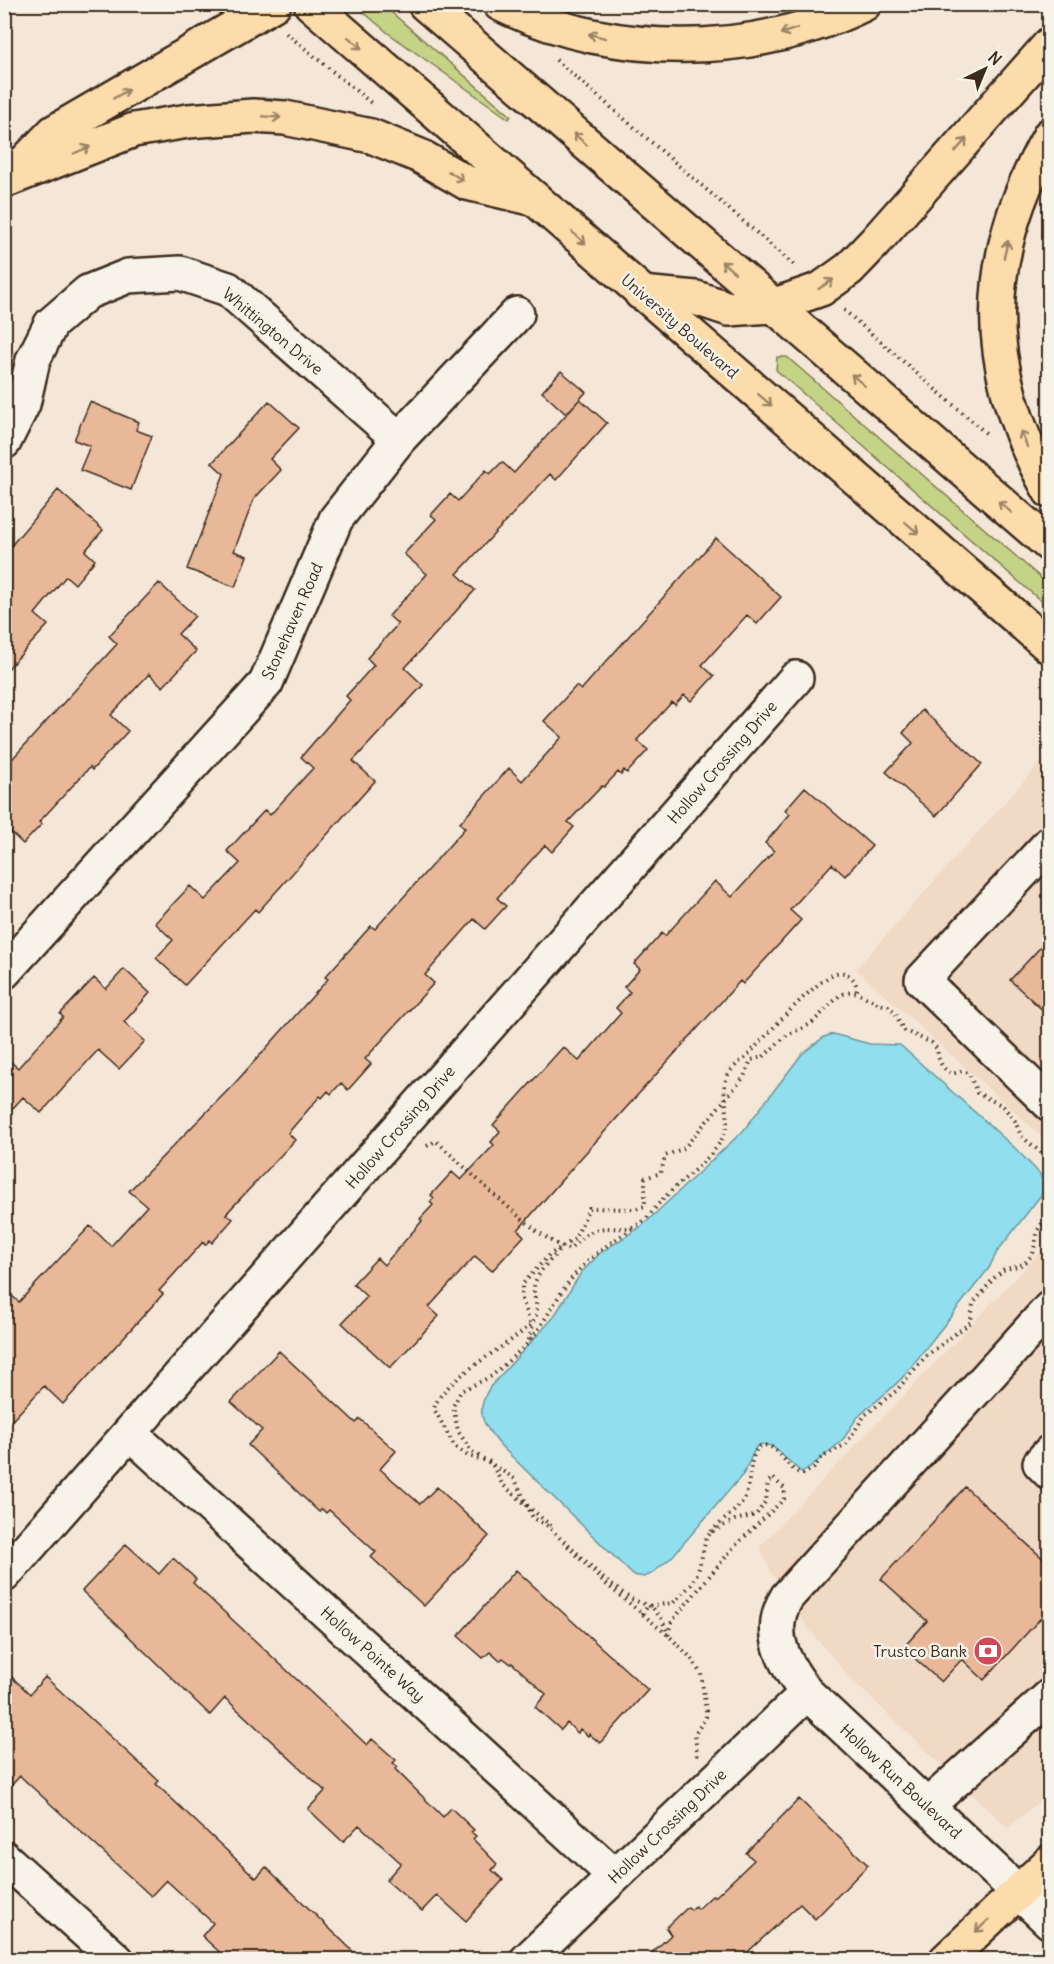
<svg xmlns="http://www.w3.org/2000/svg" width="1054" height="1964" viewBox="0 0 1054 1964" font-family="Delius,sans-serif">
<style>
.built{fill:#f0d9c5}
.green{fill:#c5d387;stroke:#807e52;stroke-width:1.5}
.water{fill:#90deee;stroke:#6e969b;stroke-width:1.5}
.building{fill:#e8b899;stroke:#3b2a1e;stroke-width:1.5}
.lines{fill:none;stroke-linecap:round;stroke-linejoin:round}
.minor-casing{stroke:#3b2a1e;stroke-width:38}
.major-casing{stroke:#3b2a1e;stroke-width:38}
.highway-casing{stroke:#3b2a1e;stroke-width:38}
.path{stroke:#3b2a1e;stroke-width:4;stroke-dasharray:1.5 4.5;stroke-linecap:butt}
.minor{stroke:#f7f3e8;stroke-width:33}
.major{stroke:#fddcac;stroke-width:33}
.highway{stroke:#fddcac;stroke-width:33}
.oneway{stroke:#9c8365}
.labels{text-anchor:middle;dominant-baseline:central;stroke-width:5;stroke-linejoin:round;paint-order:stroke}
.street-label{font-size:16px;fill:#3b2a1e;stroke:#f7f3e8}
.poi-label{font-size:16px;fill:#3b2a1e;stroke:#f7f3e8;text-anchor:end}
</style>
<rect width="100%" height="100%" fill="#f4e7d8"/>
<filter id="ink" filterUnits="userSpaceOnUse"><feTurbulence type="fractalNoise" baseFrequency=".0167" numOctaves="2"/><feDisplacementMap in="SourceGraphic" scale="12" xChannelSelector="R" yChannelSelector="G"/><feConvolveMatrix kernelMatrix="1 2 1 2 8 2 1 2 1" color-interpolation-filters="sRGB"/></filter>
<g filter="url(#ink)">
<path class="built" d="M1049 753V1143L856 969Z
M1049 1243V1792L1008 1828 850 1678 811 1632 771 1572 760 1546Z"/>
<path class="green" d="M355 5H383L511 116 509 119 388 33Z
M777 357H787L1049 585V608L776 370Z"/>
<path class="water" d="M833 1034 870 1044 900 1045 1016 1149 1039 1173 1045 1185 1041 1195 997 1252 989 1268 908 1371C894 1389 876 1400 860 1415 853 1421 850 1430 844 1438 839 1444 808 1470 801 1472L772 1446 761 1444 756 1447 744 1473 671 1558 651 1574 644 1577 633 1575 502 1447C484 1425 473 1414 490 1387L553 1318 581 1273 600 1253 642 1226 743 1131 802 1054 824 1037Z"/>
<path class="building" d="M561 371 586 392 580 399 607 423 556 480 550 474 457 574 475 590 405 668 423 685 353 761 375 781 258 912 255 909 185 985 156 958 173 940 155 923 190 886 205 900 240 863 227 851 265 810 270 815 313 768 301 757 350 700 346 696 374 665 367 658 398 624 389 616 427 574 404 554 436 519 431 515 450 494 458 501 486 470 490 474 502 462 514 473 579 400 566 414 542 392Z
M269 401 299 428 270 459 281 470 254 499 234 551 247 556 235 587 187 569 224 474 212 463Z
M90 402 139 422 136 430 152 436 131 490 80 470 90 446 74 440Z
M58 490 103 530 85 551 95 560 75 584 66 576 35 614 48 625 4 673V554Z
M716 538 781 597 757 624 747 615 702 665 714 676 691 701 684 695 675 705 672 702 637 740 648 750 627 773 624 770 621 775 618 772 604 787 602 786 568 822 574 827 552 852 545 845 497 898 506 906 485 929 474 919 425 975 434 983 365 1059 371 1064 348 1090 341 1083 331 1094 328 1091 322 1098 320 1096 288 1133 295 1140 226 1214 233 1219 212 1243 210 1240 205 1245 203 1242 159 1291 163 1294 63 1404 44 1386 4 1429V1289L19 1302 90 1226 111 1246 147 1206 129 1191 235 1083 328 979 325 977 371 926 375 929 465 828 460 823 509 768 522 781 562 737 544 721 576 686 581 690Z
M159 583 195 616 178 634 196 651 163 687 149 674 111 715 128 731 92 770 90 767 39 822 42 824 23 844 4 826V768L117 644 109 636Z
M922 710 982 764 936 816 886 772 913 743 903 733Z
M805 787 872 846 845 876 832 864 790 910 801 920 743 984 740 981 581 1158 518 1230 524 1236 492 1271 475 1256 429 1307 439 1316 390 1368 342 1323 367 1297 353 1284 377 1258 384 1265 422 1221 420 1219 433 1205 430 1202 434 1198 431 1195 452 1172 461 1180 494 1145 491 1142 500 1131 493 1125 563 1047 579 1061 621 1013 616 1008 630 992 624 987 640 969 634 964 662 933 665 936 715 881 732 897 774 851 765 843 790 814 785 810Z
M1050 937V1017L1010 980Z
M124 969 150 993 124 1022 145 1041 119 1069 98 1050 41 1113 23 1097 4 1118V1056L18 1068 63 1017 60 1014 94 978 106 989Z
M279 1351 356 1423 360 1419 396 1451 380 1469 420 1504 437 1487 489 1536 424 1606 371 1557 376 1552 329 1510 326 1513 322 1509 319 1512 248 1445 262 1430 231 1402Z
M965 1487 1050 1565V1608L984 1680 962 1659 941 1682 903 1648 927 1621 881 1579Z
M126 1544 159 1574 173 1558 196 1579 193 1583 367 1745 372 1739 396 1760 393 1763 398 1767 395 1769 443 1817 451 1808 474 1830 471 1832 476 1836 473 1839 497 1864 492 1870 503 1880 466 1921 437 1895 422 1911 386 1880 401 1863 359 1825 343 1842 308 1809 325 1791 225 1698 210 1715 82 1591Z
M516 1570 648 1690 600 1743 589 1734 588 1736 580 1729 578 1733 567 1723 561 1730 535 1707 546 1694 512 1663 511 1664 503 1658 500 1661 490 1652 483 1658 458 1636Z
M4 1670 30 1694 45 1677 159 1781 156 1784 256 1878 266 1867 361 1959H227L202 1936 213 1923 166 1880 151 1896 20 1776 4 1793Z
M799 1799 868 1865 815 1919 800 1904 740 1959H645L671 1935 666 1928 688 1907 691 1910 695 1906 698 1909 713 1895 714 1898 754 1860 746 1853Z"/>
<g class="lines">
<g class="minor-casing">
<path id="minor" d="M4 442 23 404 33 360 51 324 88 292 128 276 180 273 228 289 399 439
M1050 843 922 980 1050 1104
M4 972 266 683 336 519 399 439 517 314
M1050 1308 787 1597C765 1632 785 1665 807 1693L1050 1922
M130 1433 615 1876
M1050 1452 1040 1463 1050 1473
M4 1575 796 678
M927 1806 1050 1696
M4 1858 117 1960
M527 1960 807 1693"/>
</g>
<g class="major-casing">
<path id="major" d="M311 4 1050 647
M425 4 1050 545
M946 1960 1050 1862"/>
</g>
<g class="highway-casing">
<path id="highway" d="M500 4C612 59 752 59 864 4
M1050 135C980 259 980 368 1050 491
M18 169 54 132 274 4
M4 181 134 130 188 121 253 116 285 118 371 136 420 156 467 183 535 199
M641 293 696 298 729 309 772 306 821 289 849 269 874 243 1050 44"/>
</g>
<path class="path" d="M286 33 371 103
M556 60 794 265
M844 310 988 435
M427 1146 436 1141C459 1161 547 1249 570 1249 579 1242 585 1233 596 1230 610 1225 623 1232 637 1225 648 1220 654 1208 663 1199 680 1181 701 1167 716 1148 746 1109 701 1088 745 1058 764 1039 814 980 837 973 842 972 846 973 850 976 856 981 857 986 857 993
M531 1339C546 1321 554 1301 568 1283 586 1260 607 1244 632 1229
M551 1526 502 1484 491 1462 468 1456 455 1447 434 1409C441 1380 505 1348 528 1327 547 1310 528 1298 536 1280 541 1268 554 1257 562 1247
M711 1532C722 1520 736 1512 744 1499 752 1488 747 1439 768 1446 783 1450 786 1470 803 1474L814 1468 821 1458 846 1444 865 1415 896 1391 926 1356 971 1322 973 1304 993 1279 1003 1270 1024 1264 1033 1254 1038 1230 1050 1210
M564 1540 605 1580 631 1599 652 1607 661 1618 669 1636
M642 1614 648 1606 673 1603 691 1585 698 1572 706 1539 711 1532 735 1520 756 1515 766 1501 768 1482 773 1478 785 1489 784 1499 733 1548 672 1621 668 1633
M697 1756 695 1734 706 1717V1711L701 1674 691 1658 669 1636 601 1580 548 1526 533 1518 515 1479 471 1451 458 1431 453 1406 461 1391 492 1376 528 1343 532 1328 522 1299V1285L549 1255 575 1239 589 1208 635 1209 645 1206V1178L661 1173 665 1156 684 1148 744 1077 751 1060 763 1057 787 1035 811 1024 839 996 848 992 857 993 880 1004 888 1006 895 1012 903 1030 932 1043 937 1049C939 1061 940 1067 952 1074L962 1071 969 1073 977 1093 1003 1106 1015 1121 1021 1136 1050 1160"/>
<use href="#minor" class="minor"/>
<use href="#major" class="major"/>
<use href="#highway" class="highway"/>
</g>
<defs><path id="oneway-shaft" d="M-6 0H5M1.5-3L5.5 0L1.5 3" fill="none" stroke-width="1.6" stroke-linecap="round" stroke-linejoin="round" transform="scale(1.5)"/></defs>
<g class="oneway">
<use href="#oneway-shaft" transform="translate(789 31) rotate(162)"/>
<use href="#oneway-shaft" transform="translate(597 36) rotate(-166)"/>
<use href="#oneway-shaft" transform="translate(355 43) rotate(41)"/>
<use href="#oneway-shaft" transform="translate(121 94) rotate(-30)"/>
<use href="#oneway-shaft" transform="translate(272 117) rotate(4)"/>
<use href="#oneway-shaft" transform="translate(580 139) rotate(-139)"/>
<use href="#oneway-shaft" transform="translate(961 145) rotate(-49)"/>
<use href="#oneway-shaft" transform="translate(82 150) rotate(-23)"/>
<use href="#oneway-shaft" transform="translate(456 176) rotate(32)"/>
<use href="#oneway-shaft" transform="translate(579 238) rotate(41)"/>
<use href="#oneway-shaft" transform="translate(1006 249) rotate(-76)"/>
<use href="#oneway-shaft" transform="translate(728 267) rotate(-139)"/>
<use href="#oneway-shaft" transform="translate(826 284) rotate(-33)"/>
<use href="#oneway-shaft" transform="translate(858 380) rotate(-139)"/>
<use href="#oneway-shaft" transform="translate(765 400) rotate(41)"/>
<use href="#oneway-shaft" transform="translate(1024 439) rotate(-112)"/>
<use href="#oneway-shaft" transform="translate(1005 507) rotate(-139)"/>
<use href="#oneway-shaft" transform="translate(912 528) rotate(41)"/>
<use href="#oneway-shaft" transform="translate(982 1926) rotate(137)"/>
</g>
</g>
<defs>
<g id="bank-disc" transform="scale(1.5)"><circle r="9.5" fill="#d1495b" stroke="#f7f3e8"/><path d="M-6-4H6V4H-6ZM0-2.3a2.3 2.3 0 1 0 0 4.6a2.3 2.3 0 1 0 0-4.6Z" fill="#fff"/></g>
</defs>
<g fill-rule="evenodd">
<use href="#bank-disc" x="988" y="1651"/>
</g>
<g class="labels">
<g class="street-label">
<text transform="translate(680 326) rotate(41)">University Boulevard</text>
<text transform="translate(273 331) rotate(40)">Whittington Drive</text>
<text transform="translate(292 621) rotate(-66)">Stonehaven Road</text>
<text transform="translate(722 762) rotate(-49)">Hollow Crossing Drive</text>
<text transform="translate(400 1127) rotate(-49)">Hollow Crossing Drive</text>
<text transform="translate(373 1654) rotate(42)">Hollow Pointe Way</text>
<text transform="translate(901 1781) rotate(43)">Hollow Run Boulevard</text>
<text transform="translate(667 1826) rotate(-44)">Hollow Crossing Drive</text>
</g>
<g class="poi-label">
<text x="967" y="1651">Trustco Bank</text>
</g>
</g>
<rect width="1054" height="1964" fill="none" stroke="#f7f3e8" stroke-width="24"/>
<rect x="12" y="12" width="1030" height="1940" fill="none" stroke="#3b2a1e" stroke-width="2" filter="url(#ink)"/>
<g transform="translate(985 69) rotate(43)" stroke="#f7f3e8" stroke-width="4.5" paint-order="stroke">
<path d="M0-4.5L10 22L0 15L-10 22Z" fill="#3b2a1e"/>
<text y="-9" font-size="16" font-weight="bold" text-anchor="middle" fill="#3b2a1e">N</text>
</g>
</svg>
